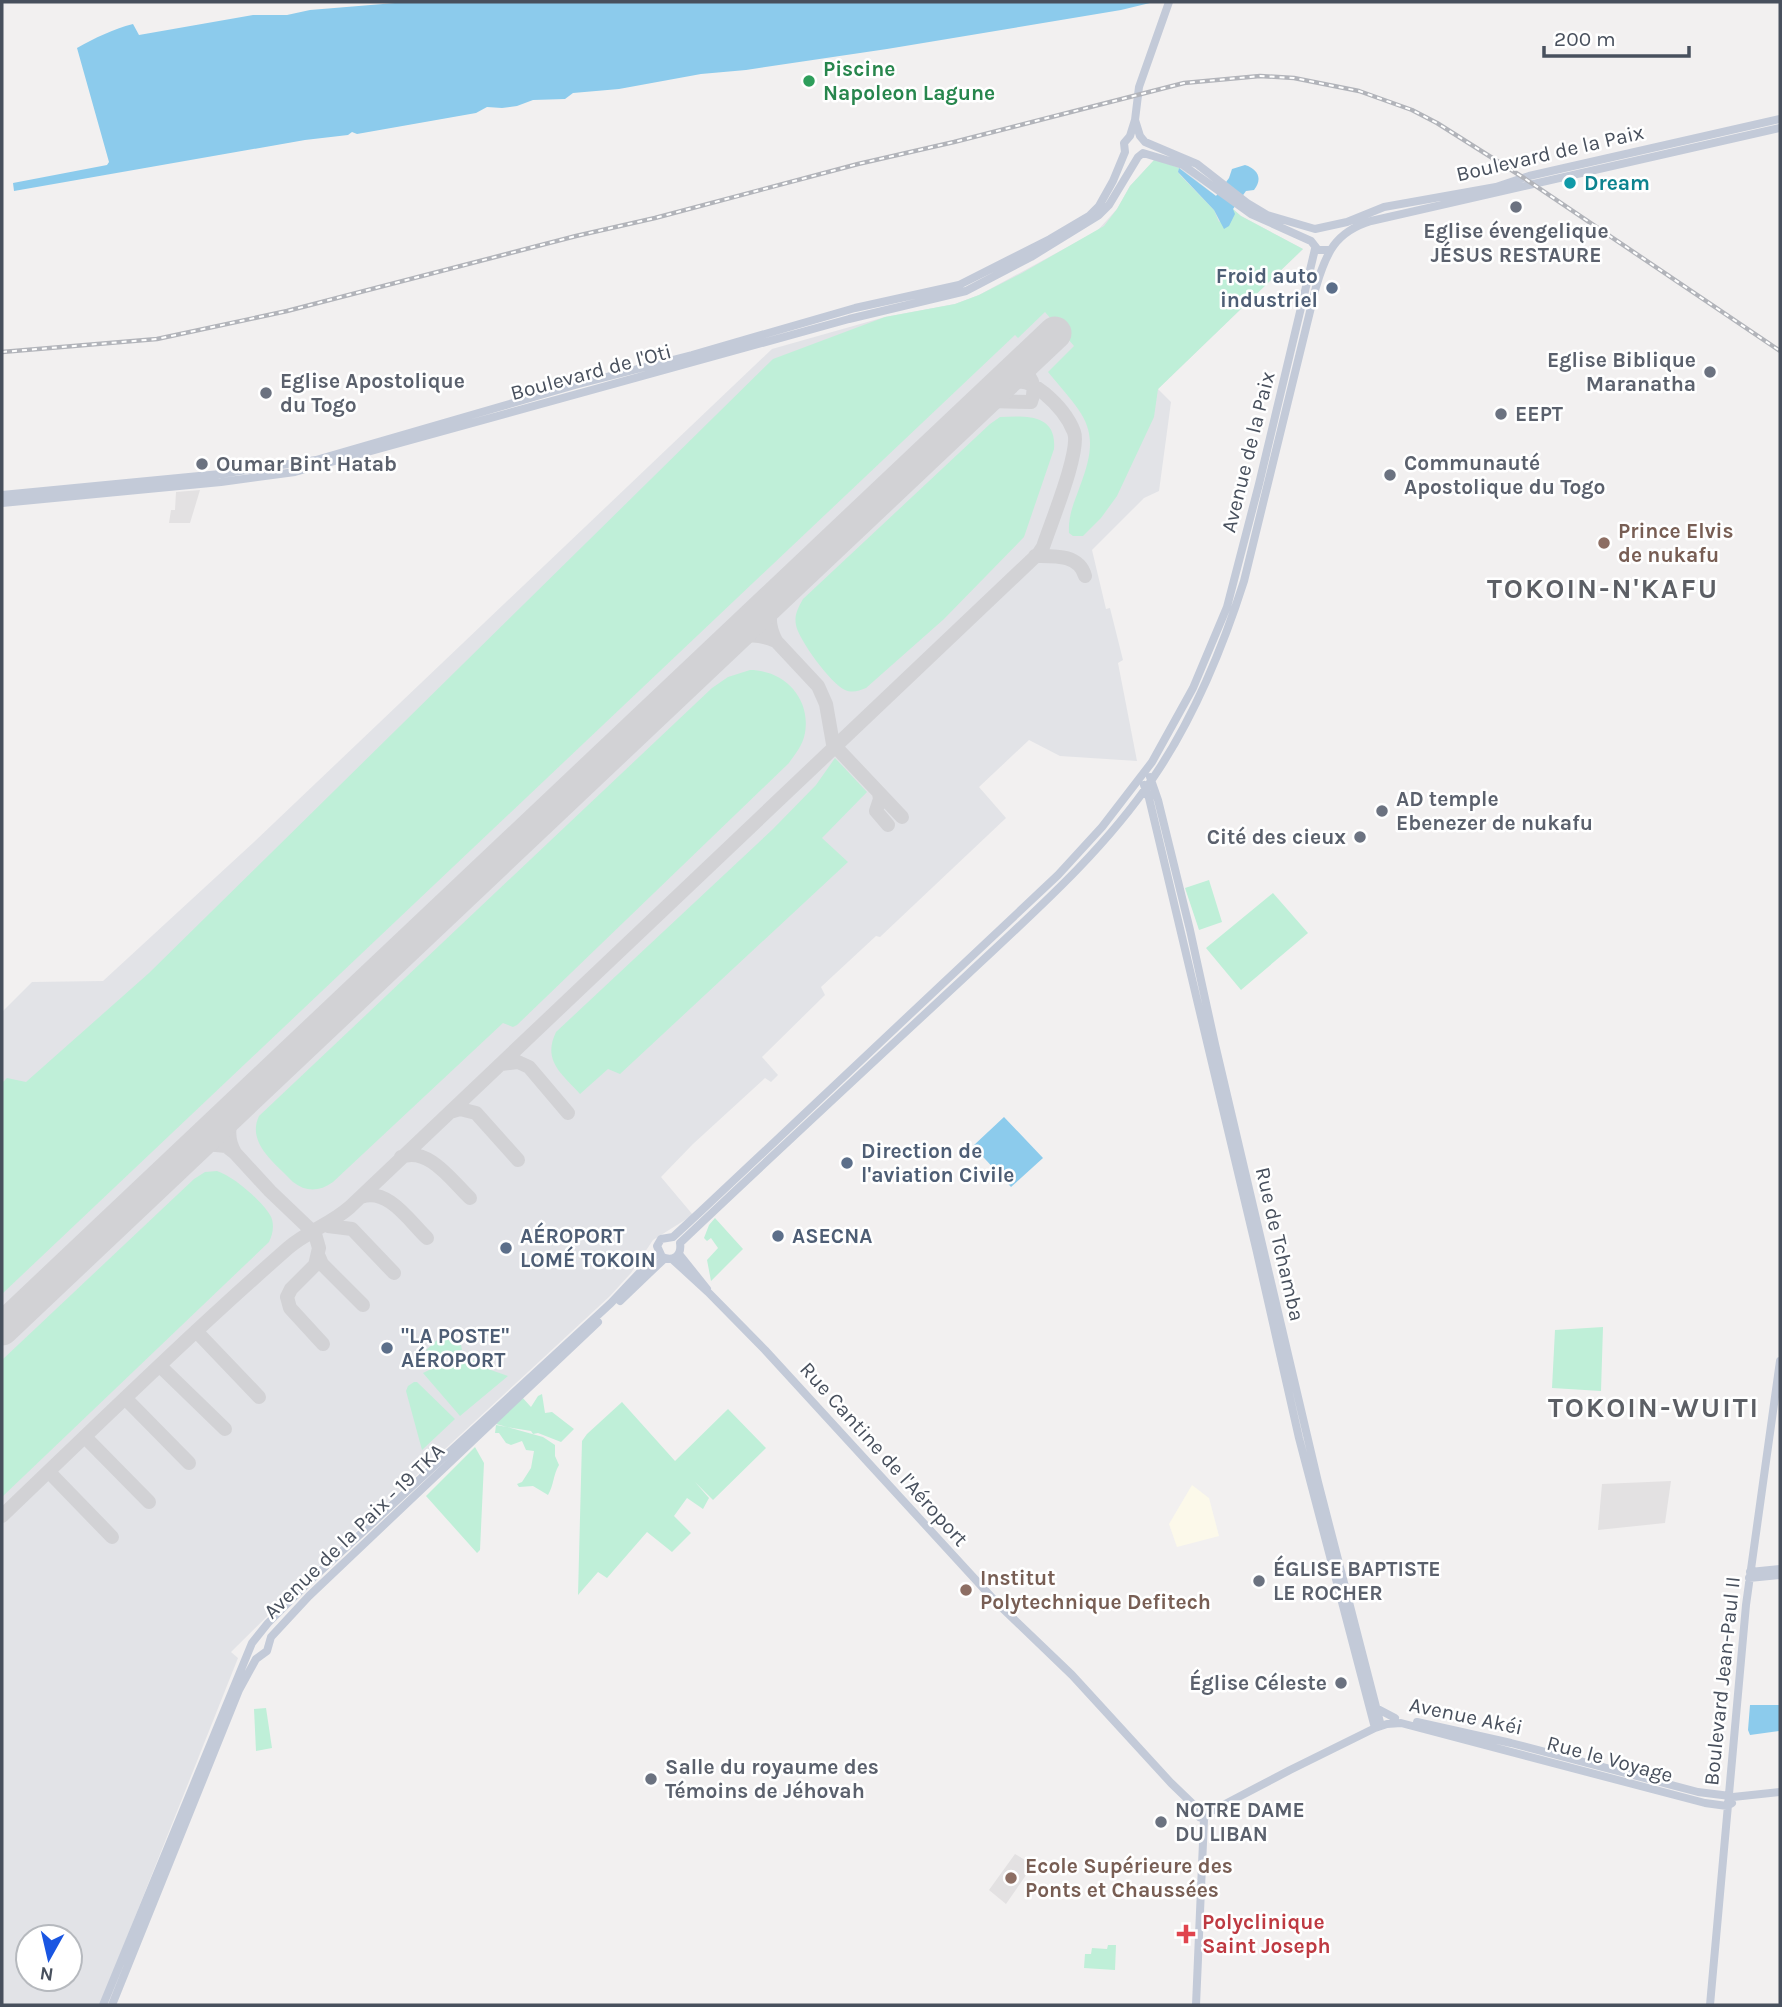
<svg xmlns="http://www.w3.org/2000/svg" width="1782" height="2007" viewBox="0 0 1782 2007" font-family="Karla,sans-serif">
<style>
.commercial{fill:#fcf9ea}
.education{fill:#e3e1e2}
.airport{fill:#e2e3e7;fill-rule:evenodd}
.green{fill:#bfefd8}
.water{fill:#8ccbec}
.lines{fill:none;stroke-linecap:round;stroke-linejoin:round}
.taxiway{stroke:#d2d2d5;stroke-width:14}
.runway{stroke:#d2d2d5;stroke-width:33}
.secondary{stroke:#c3cad8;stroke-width:8}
.rail-casing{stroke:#b2b4ba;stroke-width:4.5}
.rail{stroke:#fff;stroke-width:2;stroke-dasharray:5;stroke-linecap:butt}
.leisure-dot{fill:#2e9e5b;stroke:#fff;stroke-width:2.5}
.culture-dot{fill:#0f9aa8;stroke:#fff;stroke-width:2.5}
.worship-dot{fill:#6b7280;stroke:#fff;stroke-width:2.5}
.service-dot{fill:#5c6f8a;stroke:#fff;stroke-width:2.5}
.education-dot{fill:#8d6e63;stroke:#fff;stroke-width:2.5}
.health-dot{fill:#e0444e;stroke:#fff;stroke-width:2.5}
.labels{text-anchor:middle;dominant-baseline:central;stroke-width:5;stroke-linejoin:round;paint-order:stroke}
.leisure-label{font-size:21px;font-weight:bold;fill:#27864d;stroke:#fff;text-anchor:start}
.street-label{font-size:21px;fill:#48505d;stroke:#fff}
.culture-label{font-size:21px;font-weight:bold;fill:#0d838f;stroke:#fff;text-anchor:start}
.worship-label{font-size:21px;font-weight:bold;fill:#5b616d;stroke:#fff;text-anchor:start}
.service-label{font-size:21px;font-weight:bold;fill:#4e5e75;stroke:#fff;text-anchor:start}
.education-label{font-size:21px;font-weight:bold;fill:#785e54;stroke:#fff;text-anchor:start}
.health-label{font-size:21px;font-weight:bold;fill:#be3a42;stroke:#fff;text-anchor:start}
.district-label{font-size:28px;font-weight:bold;letter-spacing:2px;fill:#5c5f65;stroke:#fff}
</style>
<rect width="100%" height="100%" fill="#f2f0f0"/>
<path class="commercial" d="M1192 1485 1209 1498 1219 1536 1177 1547 1169 1524Z"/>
<path class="education" d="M200 490 190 523H169L171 510H175L176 492Z
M1671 1481 1665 1523 1598 1530 1602 1484Z
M1015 1854 1033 1865 1006 1904 989 1890Z"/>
<path class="airport" d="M1155 159 1179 166 1241 216 1303 249 1158 389 1171 402 1159 491 1144 498 1092 550 1106 609 1110 608 1123 660 1118 663 1137 761 1060 756 1029 740 979 787 1006 818 880 937 876 936 821 987 825 995 762 1057 778 1075 771 1082 765 1078 693 1144 661 1177 693 1215 653 1240 631 1273 610 1296 309 1575 231 1652 238 1658 100 2005H2V1012L32 982 103 981 254 842 772 349 885 317 955 304 979 295 1097 231 1117 209 1130 186ZM28 1937H70V1979H28Z"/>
<path class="green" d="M1155 159 1179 168 1178 172 1180 175 1214 210 1219 222 1233 209 1241 216 1303 249 1158 389 1154 417 1117 496 1101 518 1083 536H1073L1069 533C1068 515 1074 503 1080 486 1103 427 1084 416 1048 372L1074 346 1045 312 1018 338 1015 335 2 1294V1083L7 1078 26 1082 149 973 773 359 885 317 955 304 979 295 1022 273 1104 226 1117 209 1130 186Z
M1000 417C1025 416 1057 413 1054 449L1024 537 944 619 866 688C859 691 852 693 845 690 832 685 798 639 796 625 794 615 798 608 803 599L990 424Z
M750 670C784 670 811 698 805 733 803 745 795 754 789 763L517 1025 513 1027 503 1023 333 1182C319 1192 306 1192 293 1182 276 1164 246 1143 259 1116L712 688 728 677Z
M835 758 867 792 822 838 848 862 620 1074 608 1069 580 1094C562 1074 542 1061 556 1032L773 829 816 785Z
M1209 880 1222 922 1199 930 1185 888Z
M1273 893 1308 933 1241 990 1206 948Z
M217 1171C233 1176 261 1200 270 1215 275 1223 273 1234 269 1242L2 1497V1360L194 1179 205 1172Z
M715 1218 743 1249 711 1281 707 1260 718 1248 711 1238 707 1241 704 1238 709 1225Z
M1603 1327 1601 1391 1552 1388 1555 1330Z
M447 1331 461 1345 462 1350C450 1356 436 1360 426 1350Z
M469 1358 488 1369 508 1376 460 1416 423 1373 439 1365Z
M414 1382H417L455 1419 422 1450 406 1391 408 1386Z
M542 1394 545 1413 552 1412 574 1429 561 1442 538 1433 533 1434 531 1431 507 1427 543 1437 555 1445V1456L559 1465C553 1475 554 1485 548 1495L533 1486 519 1487 517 1484 522 1482 531 1468 534 1451 526 1450 522 1441 511 1445 506 1443 499 1433H495L496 1425 507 1427 496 1424 521 1396 531 1407 538 1396Z
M622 1402 675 1461 728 1409 766 1448 713 1500 695 1482 709 1498 703 1509 687 1498 674 1516 691 1533 672 1552 647 1532 607 1578 598 1572 578 1595 582 1441 587 1434Z
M475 1447 484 1463 480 1550 477 1553 426 1496Z
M266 1708 272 1748 256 1751 254 1709Z
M1108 1945H1116L1115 1970 1084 1968 1085 1954H1091L1092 1948 1107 1949Z"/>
<path class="water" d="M407 2H1154L1121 10 887 49 746 70 701 74 619 89 573 93 565 99 533 100 517 106 502 108 487 107 476 113 357 134 352 132 348 135 305 140 14 191 13 183 107 165 109 162 77 48C95 38 113 29 133 24L139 35 253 15H287L310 10Z
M1245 165C1258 169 1263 179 1254 190L1246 191 1233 209 1235 214 1229 226 1224 229 1214 210 1178 172 1179 168 1216 196 1229 178 1232 169Z
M1004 1117 1043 1158 1011 1187 973 1146Z
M1750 1705H1780L1779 1731 1750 1735 1748 1730Z"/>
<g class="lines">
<path class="taxiway" d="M974 408 990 401 1031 402C1037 387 1032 372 1016 369
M1035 556C1054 556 1079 554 1085 576
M776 641 818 686 826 704 833 744 902 817
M718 651C737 635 753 631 776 641 765 619 769 605 785 587
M879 793 880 799 876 811 888 825
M501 1064 518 1062 529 1067 568 1113
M450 1112 460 1109 476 1113 518 1160
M187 1153 206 1144 226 1146 235 1153 270 1191 315 1234 319 1248 315 1265 291 1289 287 1297 290 1308 323 1344
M235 1153C225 1135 229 1120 240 1104
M401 1157C428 1146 452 1181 470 1198
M361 1197C388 1187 410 1222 427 1238
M328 1226 352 1229 394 1273
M319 1257 322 1264 363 1305
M196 1331 259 1397
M160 1366 225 1429
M125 1398 189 1463
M85 1437 149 1502
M49 1472 112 1537
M2 1516C96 1426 190 1334 288 1248 308 1231 331 1224 350 1207L1039 553 1043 547C1050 525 1081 451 1074 432 1068 416 1056 403 1044 393 1027 378 1013 379 995 389"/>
<path class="runway" d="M2 1329 1055 333"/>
<path class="secondary" d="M1135 120 1140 136 1145 142 1197 164 1247 203 1267 215 1315 229 1347 222 1384 207 1496 187 1529 176 1780 119
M1315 249 1259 484 1227 607 1193 688 1152 762 1102 827 1058 875 700 1212 673 1237 661 1239 657 1246 662 1257C673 1262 682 1256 680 1243 775 1153 871 1064 967 975 1032 914 1102 853 1153 778 1194 718 1222 650 1244 581L1316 287C1326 253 1335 232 1371 221L1780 128
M2 495 220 474 316 460 575 385 692 355 855 308 959 285 1050 239 1089 216 1099 206 1113 181 1125 152 1124 143 1130 136 1135 120 1139 87 1169 2
M2 503 221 482 295 472 849 319 966 291 1031 257 1099 215 1109 205 1138 157 1143 153 1183 165 1251 214 1311 241 1318 250H1329
M1150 777 1158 800 1190 930 1215 1044 1318 1482 1381 1726
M1144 785 1149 798 1256 1248 1299 1438 1375 1728
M679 1254 707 1289
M672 1259 708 1292 765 1350 996 1602 1072 1675 1171 1783 1199 1810V1817L1204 1819
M620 1301 664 1259
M1750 1572 1780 1569
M1749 1578 1780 1575
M1376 1708 1395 1718
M1417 1722 1511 1743 1698 1792 1730 1796
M1733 1797 1780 1792
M103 2005 252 1643 268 1623 315 1576 611 1303 658 1253
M112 2005 239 1690 256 1659 267 1651 271 1637 309 1596 598 1322
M1196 2005 1204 1819 1208 1813 1290 1770 1375 1728 1387 1724 1401 1723 1705 1803 1727 1806 1732 1803
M1710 2005 1746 1605 1780 1361"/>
<g class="rail-casing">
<path id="rail" d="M2 352 157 339 287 311 576 236 655 218 858 164 954 142 1184 83 1260 76 1294 78 1359 91 1412 110 1437 123 1524 178 1780 351"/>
</g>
<use href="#rail" class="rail"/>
</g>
<circle class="leisure-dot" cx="809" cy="81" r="7"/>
<circle class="culture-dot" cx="1570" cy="183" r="7"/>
<g class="worship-dot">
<circle cx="1516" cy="207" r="7"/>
<circle cx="1710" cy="372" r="7"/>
<circle cx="266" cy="393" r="7"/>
<circle cx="1501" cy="414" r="7"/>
<circle cx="202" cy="464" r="7"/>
<circle cx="1390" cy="475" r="7"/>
<circle cx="1382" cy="811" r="7"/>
<circle cx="1360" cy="837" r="7"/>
<circle cx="1259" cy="1581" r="7"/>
<circle cx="1341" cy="1683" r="7"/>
<circle cx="651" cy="1779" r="7"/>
<circle cx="1161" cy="1822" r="7"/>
</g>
<g class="service-dot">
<circle cx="1332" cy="288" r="7"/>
<circle cx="847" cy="1163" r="7"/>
<circle cx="778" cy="1236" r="7"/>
<circle cx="506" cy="1248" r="7"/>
<circle cx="387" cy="1348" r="7"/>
</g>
<g class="education-dot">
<circle cx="1604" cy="543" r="7"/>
<circle cx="966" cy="1590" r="7"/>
<circle cx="1011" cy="1878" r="7"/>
</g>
<path class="health-dot" d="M1182.5 1923.5h7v7h7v7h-7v7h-7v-7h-7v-7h7z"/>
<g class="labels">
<g class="leisure-label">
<text x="823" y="69">Piscine<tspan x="823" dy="24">Napoleon Lagune</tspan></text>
</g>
<g class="street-label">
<text transform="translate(1550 153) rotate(-13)">Boulevard de la Paix</text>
<text transform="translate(591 372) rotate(-15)">Boulevard de l'Oti</text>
<text transform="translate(1248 452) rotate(-76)">Avenue de la Paix</text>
<text transform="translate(1280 1244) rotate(77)">Rue de Tchamba</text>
<text transform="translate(884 1454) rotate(48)">Rue Cantine de l'Aéroport</text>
<text transform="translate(354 1531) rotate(-44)">Avenue de la Paix - 19 TKA</text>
<text transform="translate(1722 1681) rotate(-84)">Boulevard Jean-Paul II</text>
<text transform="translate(1466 1716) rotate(12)">Avenue Akéi</text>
<text transform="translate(1610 1759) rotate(15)">Rue le Voyage</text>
</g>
<g class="culture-label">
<text x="1584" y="183">Dream</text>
</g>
<g class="worship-label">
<text x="1516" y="231" text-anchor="middle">Eglise évengelique<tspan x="1516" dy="24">JÉSUS RESTAURE</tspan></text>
<text x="1696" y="360" text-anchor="end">Eglise Biblique<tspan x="1696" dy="24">Maranatha</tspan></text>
<text x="280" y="381">Eglise Apostolique<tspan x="280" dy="24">du Togo</tspan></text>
<text x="1515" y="414">EEPT</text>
<text x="1404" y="463">Communauté<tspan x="1404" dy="24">Apostolique du Togo</tspan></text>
<text x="216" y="464">Oumar Bint Hatab</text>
<text x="1396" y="799">AD temple<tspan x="1396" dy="24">Ebenezer de nukafu</tspan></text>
<text x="1346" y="837" text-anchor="end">Cité des cieux</text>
<text x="1273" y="1569">ÉGLISE BAPTISTE<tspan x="1273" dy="24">LE ROCHER</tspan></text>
<text x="1327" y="1683" text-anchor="end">Église Céleste</text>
<text x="665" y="1767">Salle du royaume des<tspan x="665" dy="24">Témoins de Jéhovah</tspan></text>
<text x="1175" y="1810">NOTRE DAME<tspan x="1175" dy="24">DU LIBAN</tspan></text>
</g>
<g class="service-label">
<text x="1318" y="276" text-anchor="end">Froid auto<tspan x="1318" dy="24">industriel</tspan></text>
<text x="861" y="1151">Direction de<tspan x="861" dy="24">l'aviation Civile</tspan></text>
<text x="520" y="1236">AÉROPORT<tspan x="520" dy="24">LOMÉ TOKOIN</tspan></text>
<text x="792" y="1236">ASECNA</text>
<text x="401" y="1336">"LA POSTE"<tspan x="401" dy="24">AÉROPORT</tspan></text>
</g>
<g class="education-label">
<text x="1618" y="531">Prince Elvis<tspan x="1618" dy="24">de nukafu</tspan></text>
<text x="980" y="1578">Institut<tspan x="980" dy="24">Polytechnique Defitech</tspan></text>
<text x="1025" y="1866">Ecole Supérieure des<tspan x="1025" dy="24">Ponts et Chaussées</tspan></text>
</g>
<g class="health-label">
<text x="1202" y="1922">Polyclinique<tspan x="1202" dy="24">Saint Joseph</tspan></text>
</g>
<g class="district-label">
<text x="1603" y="588">TOKOIN-N'KAFU</text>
<text x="1654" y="1407">TOKOIN-WUITI</text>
</g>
</g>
<rect width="1782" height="2007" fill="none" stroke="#48505d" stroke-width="7"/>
<g transform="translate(49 1958) rotate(188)"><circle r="33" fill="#ffffff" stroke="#b6b9be" stroke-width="2"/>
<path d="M0-5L12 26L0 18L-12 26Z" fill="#1a56e2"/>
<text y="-10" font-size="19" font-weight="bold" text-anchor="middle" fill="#48505d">N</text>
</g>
<path d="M1544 46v10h145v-10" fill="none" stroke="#48505d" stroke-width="3.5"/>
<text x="1554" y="46" font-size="21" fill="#48505d" stroke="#ffffff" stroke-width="5" paint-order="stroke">200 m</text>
</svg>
